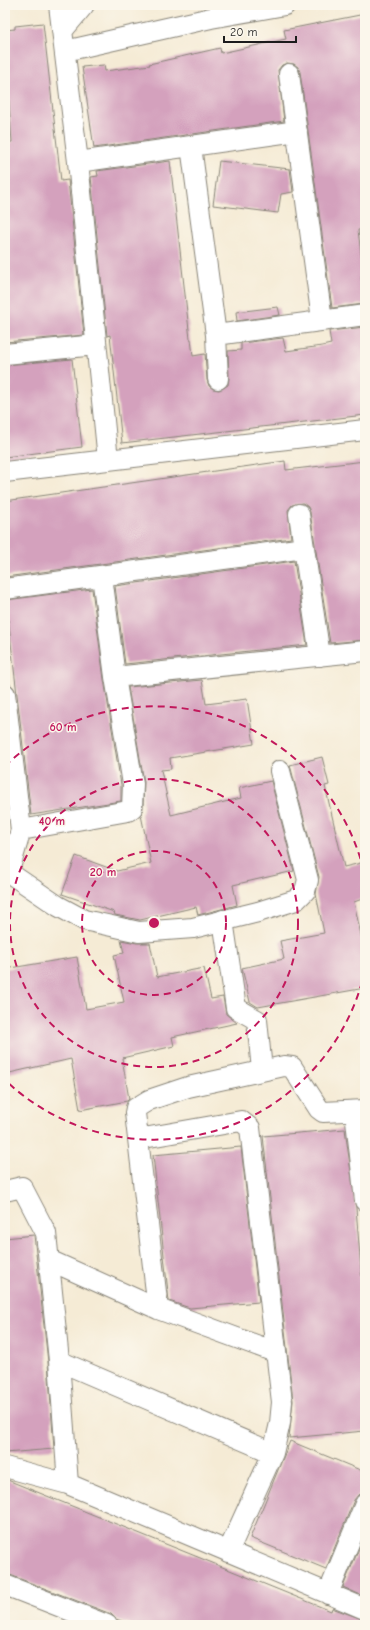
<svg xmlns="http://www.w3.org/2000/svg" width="370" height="1630" viewBox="0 0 370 1630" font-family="'Comic Neue',sans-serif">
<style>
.building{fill:#d4a1bd}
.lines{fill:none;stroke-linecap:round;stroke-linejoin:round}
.street-casing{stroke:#888478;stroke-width:22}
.street{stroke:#fff;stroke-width:20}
.ring{fill:none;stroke:#c2185b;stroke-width:2;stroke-dasharray:7 5}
.centre{fill:#c2185b;stroke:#fbf7ec;stroke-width:2}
.ring-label{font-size:12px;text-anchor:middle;font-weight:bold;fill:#c2185b;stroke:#fbf7ec;stroke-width:3;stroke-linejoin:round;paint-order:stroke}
</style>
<rect width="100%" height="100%" fill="#fbf7ec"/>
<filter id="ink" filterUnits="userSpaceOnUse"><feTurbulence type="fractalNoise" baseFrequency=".025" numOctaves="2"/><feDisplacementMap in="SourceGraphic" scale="8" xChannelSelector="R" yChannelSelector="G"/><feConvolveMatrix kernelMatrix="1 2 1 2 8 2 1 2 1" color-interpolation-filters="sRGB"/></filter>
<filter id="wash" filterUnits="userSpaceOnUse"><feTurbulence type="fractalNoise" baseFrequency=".012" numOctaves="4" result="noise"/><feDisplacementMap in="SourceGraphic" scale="16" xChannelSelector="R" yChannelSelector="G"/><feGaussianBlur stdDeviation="0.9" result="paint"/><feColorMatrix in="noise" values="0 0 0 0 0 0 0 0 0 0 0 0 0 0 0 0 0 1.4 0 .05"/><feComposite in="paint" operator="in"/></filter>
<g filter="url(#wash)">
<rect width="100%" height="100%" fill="#f5ebd5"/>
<g id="blocks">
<path class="building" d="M365 14V229L358 230 364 277H361L364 304 332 308 300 72 298 67 294 64 287 63 282 65 278 70 284 121 94 148 82 67 104 65 105 71 150 65 149 64 220 48 221 53 286 39 284 30Z
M43 23 61 181 68 180 84 335 5 342V143L12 142 5 52V30L15 29V26Z
M170 161 190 339H191L193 356 205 354 207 380 209 386 213 389 219 390 228 385 229 378 228 351 241 350V343L283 338 286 351 322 346 331 344 329 331 365 327V415L122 443 110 335 107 336 91 177 98 176 97 171Z
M219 161 290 169 293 192 281 194 278 213 213 205Z
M278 307 280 315 237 321 236 312Z
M72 359 82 447 5 457V365Z
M285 461 286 470 365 461V640L330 643 310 512 308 507 303 503 292 505 288 510 291 538 5 577V501Z
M294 561 307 645 125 664 115 586Z
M92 589 104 679 121 785V801L31 815 6 600Z
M202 680 206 704 247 699 254 744 170 758 171 769 161 770 171 815 241 798 239 788 271 781 294 871 233 885 237 905 198 915 196 907 140 920 115 915 114 912 62 894 76 856 117 871 151 863 141 815 143 808 144 782 128 687Z
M322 757 329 785 325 786 344 867 365 862V898L354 902 365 954V988L258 1007 250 1002 242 968 284 959 280 941 324 933 316 894 319 877 290 765Z
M121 940 137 943H150L157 977 204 968 211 999 223 997 226 1014 237 1023 172 1037 174 1046 122 1058 129 1099 127 1101 80 1110 71 1059 5 1074V969L77 957 86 1009 124 1002 114 955 124 953Z
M345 1129 356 1208 365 1319V1431L289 1438 293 1401 263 1136Z
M241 1147 259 1302 190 1308 169 1301 153 1155Z
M34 1235 48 1362 54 1449 5 1453V1238Z
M290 1441 365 1472V1493L358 1495 354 1500 326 1569 250 1538Z
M5 1479 331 1611 332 1608 365 1620V1625H132L116 1619 111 1614 5 1573Z
M365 1534V1597L343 1587Z"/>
</g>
</g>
<g filter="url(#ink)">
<use href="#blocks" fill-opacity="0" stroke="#888478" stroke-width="1"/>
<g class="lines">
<g class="street-casing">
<path id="street" d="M59 5 78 162 108 460
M63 30 84 5
M65 51 211 18 285 5
M289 74 322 320
M191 146 216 335 218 379
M78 162 297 131
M216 335 365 315
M5 354 96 345
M5 472 365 430
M299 514 320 656
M5 589 304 548
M115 677 365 651
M5 694 21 830 9 871
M21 830 128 811 132 808 133 784 115 677 102 576
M5 870 58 906 84 920 139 932 193 928 258 912 296 900 305 891 308 880 280 771
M223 920 236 1008 257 1020 262 1070
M355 1111 365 1201
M138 1139 241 1121 250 1128 282 1402 280 1423 273 1453 228 1552
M5 1191 22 1187 46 1233 59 1361 68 1484
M49 1260 158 1309 275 1352
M158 1309 135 1113 136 1108 149 1100 188 1087 284 1066 292 1067 319 1109 323 1112 365 1110
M59 1361 273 1453
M5 1467 68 1484 365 1609
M5 1585 107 1625
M328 1594 365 1504"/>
</g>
<use href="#street" class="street"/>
</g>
</g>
<g class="ring">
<circle cx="154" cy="923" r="72"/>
<circle cx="154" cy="923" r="144"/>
<path d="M365 970A216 216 0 0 1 5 1080M5 766A216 216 0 0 1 365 876"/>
</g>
<circle cx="154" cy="923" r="6" class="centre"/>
<g class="ring-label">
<text x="63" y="731">60 m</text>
<text x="52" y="825">40 m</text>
<text x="103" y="876">20 m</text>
</g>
<rect width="370" height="1630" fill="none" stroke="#fbf7ec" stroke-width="20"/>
<path d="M224 36v6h72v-6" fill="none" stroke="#1c1c1c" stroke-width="2"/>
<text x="230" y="36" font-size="12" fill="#1c1c1c" stroke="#fbf7ec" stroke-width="3" paint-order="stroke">20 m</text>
</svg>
